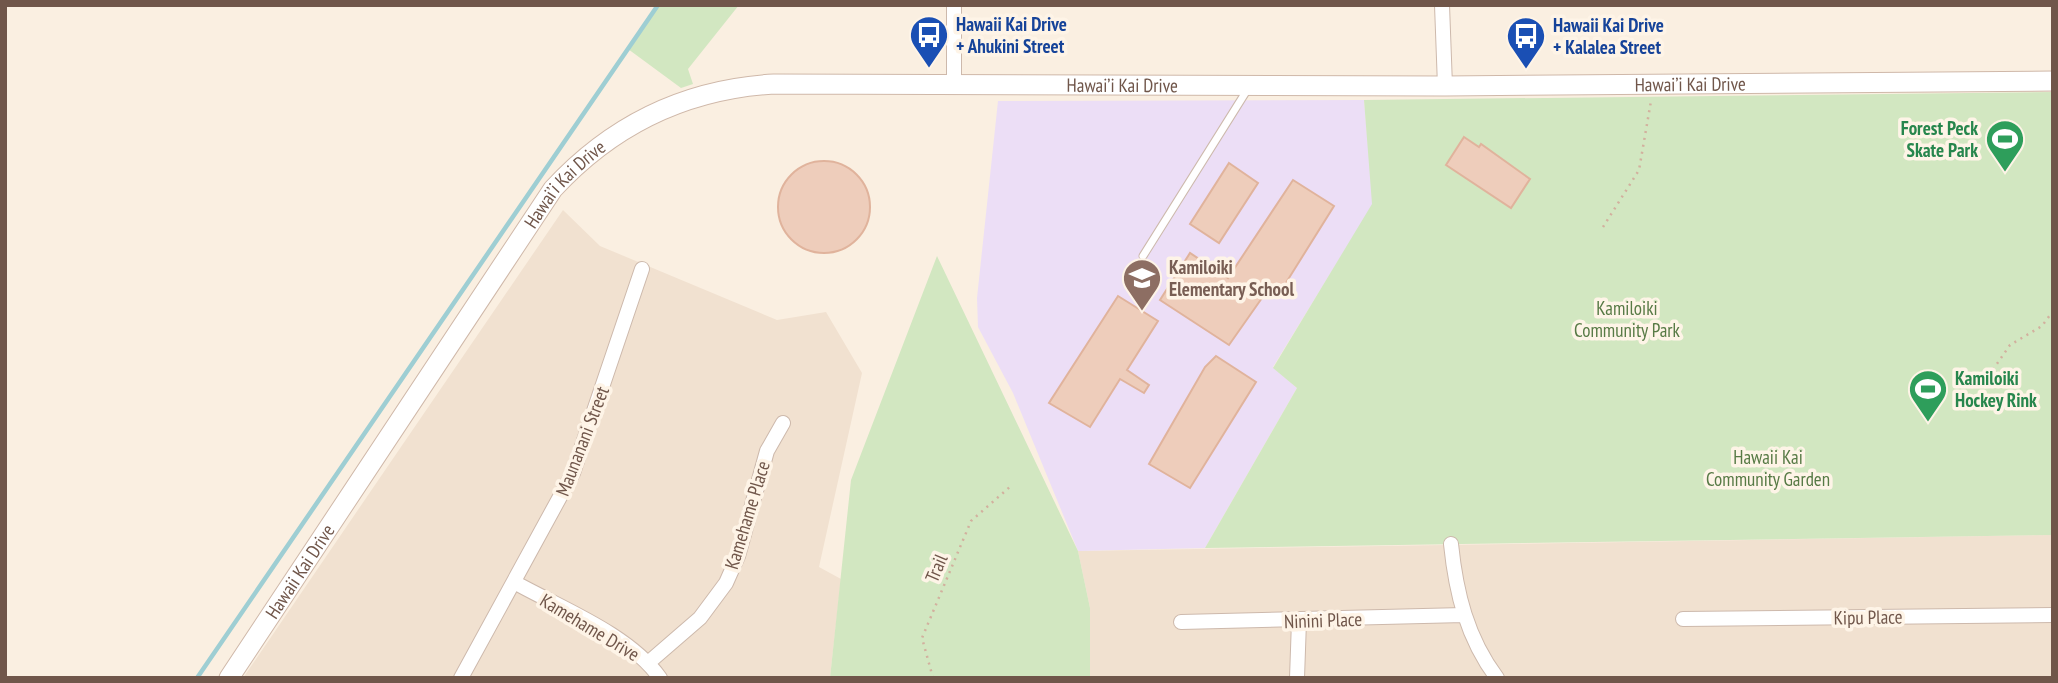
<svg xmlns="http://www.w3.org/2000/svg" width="2058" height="683" viewBox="0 0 2058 683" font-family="'PT Sans Narrow',sans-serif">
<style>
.residential{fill:#f1e1d0}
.education{fill:#ecdef6}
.green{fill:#d2e7c1}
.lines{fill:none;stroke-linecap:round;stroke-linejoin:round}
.stream{stroke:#9eced3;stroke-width:4.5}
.building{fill:#eecdbb;stroke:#e0b39c;stroke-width:2}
.service-casing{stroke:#cdb9ac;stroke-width:9}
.minor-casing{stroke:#cdb9ac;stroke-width:16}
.secondary-casing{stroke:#cfb8a9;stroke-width:21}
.path{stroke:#d2b09e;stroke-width:2.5;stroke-dasharray:2 5;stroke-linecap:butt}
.service{stroke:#fff;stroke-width:7}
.minor{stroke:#fff;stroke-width:14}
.secondary{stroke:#fff;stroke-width:19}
.labels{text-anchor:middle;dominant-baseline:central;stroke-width:7;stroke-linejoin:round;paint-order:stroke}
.transit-label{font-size:19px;font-weight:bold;fill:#164399;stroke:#fef4e7;text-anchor:start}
.street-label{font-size:19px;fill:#70564a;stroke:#fef4e7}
.leisure-label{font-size:19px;font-weight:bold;fill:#27864d;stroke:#fef4e7;text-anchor:end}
.education-label{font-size:19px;font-weight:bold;fill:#785e54;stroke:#fef4e7;text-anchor:start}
.park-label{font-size:19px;fill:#577a45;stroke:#fef4e7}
</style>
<rect width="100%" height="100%" fill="#faefe1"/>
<path class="residential" d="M563 210 600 246 777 320 826 312 862 373 819 567 841 579 830 678H243Z
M2053 535V678H1090V608L1078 551Z"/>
<path class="education" d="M1364 100 1373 204 1273 367 1297 388 1205 548 1078 551 1013 393 978 327 977 298 998 101Z"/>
<path class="green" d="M658 5H739L688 69 693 84 681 88 628 49Z
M2053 92V535L1205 548 1297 388 1273 368 1372 204 1364 100Z
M937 256 1078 551 1090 608V678H830L851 480Z"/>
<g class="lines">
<path class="stream" d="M197 678 658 5"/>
</g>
<path class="building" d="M1464 137 1479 147 1481 144 1530 179 1511 208 1446 165Z
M778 207a46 46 0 1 1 92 0a46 46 0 1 1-92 0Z
M1229 163 1258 183 1219 243 1190 224Z
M1293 180 1334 206 1279 294 1269 288 1229 345 1160 300 1190 253 1228 278Z
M1118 296 1158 321 1127 370 1149 385 1144 393 1120 379 1090 427 1049 403Z
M1216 356 1256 382 1190 488 1149 464 1205 367Z"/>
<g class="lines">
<g class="service-casing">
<path id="service" d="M1143 256 1249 87"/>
</g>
<g class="minor-casing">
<path id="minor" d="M954 5V84
M1442 5 1445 86
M1451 544C1456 593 1467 638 1497 678
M514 582C560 608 629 634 660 678
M1683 619 2053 615
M1181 622 1464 615
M648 663 700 618 726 583 738 556 767 451 783 423
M461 678 573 473 642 269
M1297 678 1299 621"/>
</g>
<g class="secondary-casing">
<g id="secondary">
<path id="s1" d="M229 678 553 189C613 124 686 89 774 84L1445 86 2053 81"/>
</g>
</g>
<path class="path" d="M1603 227 1639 170 1651 101
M1985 381 2010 345 2042 326 2053 311
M933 678 922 638 971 521 1012 485"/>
<use href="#service" class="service"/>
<use href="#minor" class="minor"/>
<use href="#secondary" class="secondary"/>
</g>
<defs>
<g id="bus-pin" transform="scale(2.0125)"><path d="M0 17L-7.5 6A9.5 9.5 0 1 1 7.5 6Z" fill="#1a4fb4" stroke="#fef4e7"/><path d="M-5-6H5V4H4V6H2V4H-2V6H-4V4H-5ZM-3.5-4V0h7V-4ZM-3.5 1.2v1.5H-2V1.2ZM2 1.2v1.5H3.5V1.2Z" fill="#fff"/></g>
<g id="stadium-pin" transform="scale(2.0125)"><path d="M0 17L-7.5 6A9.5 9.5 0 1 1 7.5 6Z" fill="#2e9e5b" stroke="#fef4e7"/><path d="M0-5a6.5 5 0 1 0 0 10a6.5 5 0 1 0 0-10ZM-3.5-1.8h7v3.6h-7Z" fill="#fff"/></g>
<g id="school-pin" transform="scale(2.0125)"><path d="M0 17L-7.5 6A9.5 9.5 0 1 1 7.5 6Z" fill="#8d6e63" stroke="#fef4e7"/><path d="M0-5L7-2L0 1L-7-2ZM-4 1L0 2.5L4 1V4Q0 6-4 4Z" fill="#fff"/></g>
</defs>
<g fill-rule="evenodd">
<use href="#bus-pin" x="929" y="35"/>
<use href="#bus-pin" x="1526" y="36"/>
<use href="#stadium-pin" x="2005" y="139"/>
<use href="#school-pin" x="1142" y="278"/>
<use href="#stadium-pin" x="1928" y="389"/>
</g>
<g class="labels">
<g class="transit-label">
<text x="956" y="24">Hawaii Kai Drive<tspan x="956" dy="22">+ Ahukini Street</tspan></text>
<text x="1553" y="25">Hawaii Kai Drive<tspan x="1553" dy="22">+ Kalalea Street</tspan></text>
</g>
<g class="street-label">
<text stroke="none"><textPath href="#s1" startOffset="1186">Hawai’i Kai Drive</textPath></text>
<text stroke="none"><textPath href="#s1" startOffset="1754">Hawai’i Kai Drive</textPath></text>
<text stroke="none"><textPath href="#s1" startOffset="598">Hawai’i Kai Drive</textPath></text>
<text transform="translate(582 441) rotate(-69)">Maunanani Street</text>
<text transform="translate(747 515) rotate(-73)">Kamehame Place</text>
<text transform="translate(936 568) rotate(-67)">Trail</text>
<text stroke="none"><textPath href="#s1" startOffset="128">Hawaii Kai Drive</textPath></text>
<text transform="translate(1868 617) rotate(-1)">Kipu Place</text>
<text transform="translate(1323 620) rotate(-2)">Ninini Place</text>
<text transform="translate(590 627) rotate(31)">Kamehame Drive</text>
</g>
<g class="leisure-label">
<text x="1978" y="128">Forest Peck<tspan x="1978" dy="22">Skate Park</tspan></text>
<text x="1955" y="378" text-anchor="start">Kamiloiki<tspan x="1955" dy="22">Hockey Rink</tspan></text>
</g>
<g class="education-label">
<text x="1169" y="267">Kamiloiki<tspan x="1169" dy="22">Elementary School</tspan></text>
</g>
<g class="park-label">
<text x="1627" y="308">Kamiloiki<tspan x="1627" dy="22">Community Park</tspan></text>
<text x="1768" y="457">Hawaii Kai<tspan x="1768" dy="22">Community Garden</tspan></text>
</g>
</g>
<rect width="2058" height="683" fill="none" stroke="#70564a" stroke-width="14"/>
</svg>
